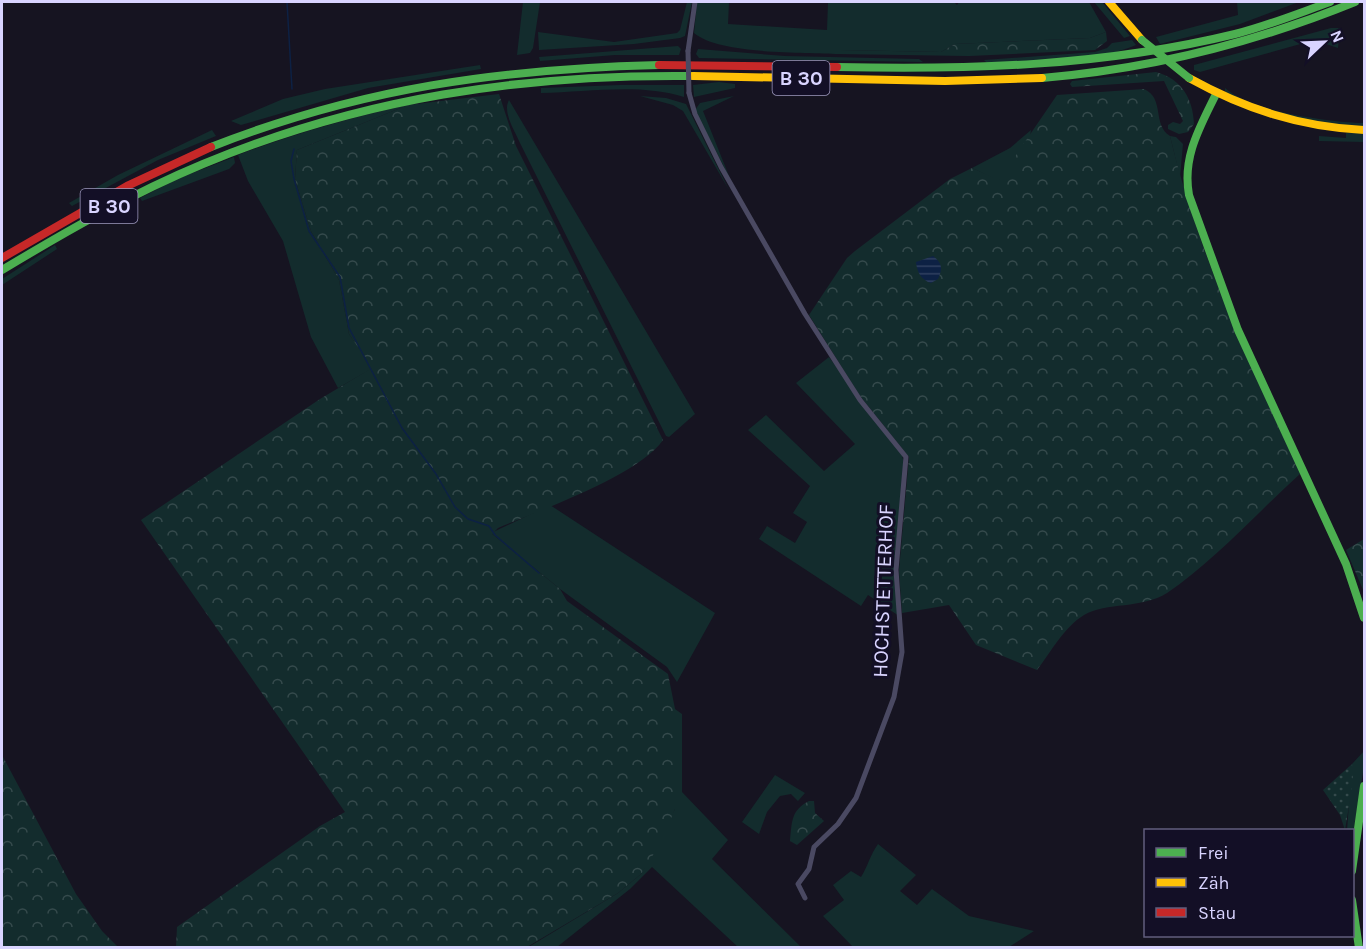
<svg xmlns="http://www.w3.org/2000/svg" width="1366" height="949" viewBox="0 0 1366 949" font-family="Karla,sans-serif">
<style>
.grass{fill:#132c2d}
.forest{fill:url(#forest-crowns)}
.garden{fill:url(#garden-dots)}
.water{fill:url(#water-rules)}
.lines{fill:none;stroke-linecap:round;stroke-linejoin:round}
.stream{stroke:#0d2144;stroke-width:1.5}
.street{stroke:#4a4962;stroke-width:5}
.fast{stroke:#4caf50;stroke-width:8}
.slow{stroke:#ffc107;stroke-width:8}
.jam{stroke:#c62828;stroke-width:8}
.street-bridge{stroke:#4a4962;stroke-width:5}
.fast-bridge{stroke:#4caf50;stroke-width:8}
.labels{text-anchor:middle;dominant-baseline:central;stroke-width:6;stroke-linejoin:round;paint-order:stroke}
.shield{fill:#130f26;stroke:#9e99be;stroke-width:1.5}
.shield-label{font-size:20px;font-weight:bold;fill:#d9d4ff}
.street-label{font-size:21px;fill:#d9d4ff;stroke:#130f26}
</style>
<defs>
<pattern id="forest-crowns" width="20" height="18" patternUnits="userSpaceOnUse" patternTransform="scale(1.5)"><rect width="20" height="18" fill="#132c2d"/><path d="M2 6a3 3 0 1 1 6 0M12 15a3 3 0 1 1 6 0" fill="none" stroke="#354a4c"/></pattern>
<pattern id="garden-dots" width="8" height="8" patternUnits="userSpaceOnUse" patternTransform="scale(1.5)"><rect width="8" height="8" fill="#132c2d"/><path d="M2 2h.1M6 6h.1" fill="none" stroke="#354a4c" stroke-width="1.8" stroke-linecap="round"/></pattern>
<pattern id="water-rules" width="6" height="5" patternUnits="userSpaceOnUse" patternTransform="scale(1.5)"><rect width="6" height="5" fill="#0d2144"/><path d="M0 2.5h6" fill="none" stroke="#304060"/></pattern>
</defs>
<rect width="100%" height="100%" fill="#161421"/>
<path class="grass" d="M523 2H540L533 48 530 53 517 55Z
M687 2H692L685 36 680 38 634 44 539 50 538 32 614 42 677 33 680 30Z
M697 2H729L728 24 827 30 828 2H954L957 5 959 2H1089L1106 32 1090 38 955 44 941 52 839 50V54C805 52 720 55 694 33Z
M1094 2H1102L1130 36 1124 38Z
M1237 2H1299L1240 24 1160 44 1156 37 1238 15Z
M1331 28H1340L1338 48 1320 42 1304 43 1200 72 1194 70V65Z
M1132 40 1136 45C1091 64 1035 60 987 63L984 60 1095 52 1107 48 1112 43Z
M678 46 681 49 679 55H615L540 61 539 57Z
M698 49 785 56 919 59 923 62 699 58 696 54Z
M480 65 481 69 368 88 241 125 231 121 283 99 325 89Z
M719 82 735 84V88L694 97 693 85Z
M620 85H684V97C641 83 587 92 541 93V88Z
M1225 88C1252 112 1329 122 1364 123V126C1315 125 1269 115 1225 93Z
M640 96 666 98 686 104 729 190 683 111 673 105Z
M734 96 703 111 731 181 695 110 700 103Z
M509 100 695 414 669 437 666 436 520 143C515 131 502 112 509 100Z
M408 105 297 150 295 179 311 231 339 280 349 334 373 368 338 388 311 337 283 241 248 181 238 155C293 134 349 118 408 105Z
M212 130 216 136 158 160 72 206 69 203 118 175Z
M1031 130 1030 137 999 181 972 168 1010 148Z
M1346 133H1364V142L1319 141V136L1346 138Z
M1170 136 1176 137 1183 144 1180 177Z
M234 157 235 163 229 169 142 201 140 198 177 179Z
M55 245 57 249 2 285V279Z
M829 357 902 455 904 464 895 573 899 616 868 595 861 606 759 539 767 526 795 543 807 522 793 513 810 486 748 430 766 415 824 471 855 444 796 383Z
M550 505 715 613 677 682 667 667 560 589 491 533Z
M675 709 682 714V792L728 840 712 859 801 947H738L652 867 630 889 557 947 527 948 618 893 641 874 675 809Z
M1364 751V767L1353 833 1352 830H1347L1352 764Z
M775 775 805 793 798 801 791 794 780 796 767 812 759 834 742 822Z
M878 844 916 875 900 891 917 905 932 889 969 916 1034 931 1009 947H853L823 916 844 900 833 885 851 871 861 877C868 866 870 855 878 844Z"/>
<path class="forest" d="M1106 32 1107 41 1095 50 969 56 839 54V50L941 52 955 44 1090 38Z
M1156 72C1182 79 1193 99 1194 124L1188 132 1179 134 1168 129V125L1173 122 1180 124 1183 121 1164 81 1072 87 1070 84 1072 81Z
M1144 89C1165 98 1152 125 1170 136 1198 254 1250 364 1300 474 1258 512 1213 562 1167 593 1142 609 1106 602 1084 615 1064 627 1051 652 1037 670L976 645 949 605 902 613 899 571 909 457 860 396 809 315 847 258 855 251 950 179 972 168 999 180 1057 95Z
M499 94 516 146 663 440C638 476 540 510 498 528L492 534 560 589 567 601 668 674 675 709V809L660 844 641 874 618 893 527 947H176L177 927 320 826 345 812 141 520 320 399 372 368 349 334 339 280 311 231 295 179 297 150 408 105Z
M1364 539V592L1346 550Z
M2 755 76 894 102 931 118 947H2Z
M809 801H814L815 813 824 821 797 845 790 841C792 822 791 810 809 801Z"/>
<path class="garden" d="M1352 764 1353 782 1345 830 1340 815 1323 790Z"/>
<path class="water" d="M933 256C942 263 943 268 938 279L931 283C921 280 917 272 916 262Z"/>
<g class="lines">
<path class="stream" d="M287 2 292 89
M294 149 291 161 294 179 309 231 340 277 349 328 402 428 436 474 455 507 468 519 489 526 495 535 539 573"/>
<path class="street" d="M688 51 695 2
M689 93 695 114 721 167 805 314 860 400 906 457 896 570 902 652 894 697 856 798 838 824 814 847 809 869 798 884 805 898"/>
<path class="fast" d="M837 67C971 70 1104 66 1235 34 1267 26 1299 13 1330 2
M1042 78C1151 69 1254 43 1355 2
M1216 94C1200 127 1182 157 1189 195L1238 330 1346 564 1364 618
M211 147C361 88 499 69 659 65
M2 270C67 231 133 193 203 164 362 98 521 74 693 76
M1352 871 1364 786
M1352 900 1359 948"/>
<path class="slow" d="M1109 2 1142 40
M693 76 945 81 1042 78
M1189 78C1245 109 1300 127 1364 130"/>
<path class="jam" d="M659 65 837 67
M2 258 127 186 211 147"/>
<path class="street-bridge" d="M688 51 689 93"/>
<path class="fast-bridge" d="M1142 40 1189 78"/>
</g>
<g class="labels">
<g class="shield">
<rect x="772.5" y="61" width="57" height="34" rx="4.5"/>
<rect x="80.5" y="189" width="57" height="34" rx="4.5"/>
</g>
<g class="shield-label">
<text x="801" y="78">B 30</text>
<text x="109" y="206">B 30</text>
</g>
<g class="street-label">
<text transform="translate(883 591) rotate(-88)">HOCHSTETTERHOF</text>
</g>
</g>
<rect width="1366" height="949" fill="none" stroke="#d9d4ff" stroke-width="6"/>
<rect x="1144" y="829" width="210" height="108" fill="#130f26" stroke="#625e7d" stroke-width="1.5"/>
<rect x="1156" y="848" width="30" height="9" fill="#4caf50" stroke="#625e7d" stroke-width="1.5"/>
<text x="1198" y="859" font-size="18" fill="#d9d4ff">Frei</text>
<rect x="1156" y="878" width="30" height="9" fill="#ffc107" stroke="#625e7d" stroke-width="1.5"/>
<text x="1198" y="889" font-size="18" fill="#d9d4ff">Zäh</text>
<rect x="1156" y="908" width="30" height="9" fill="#c62828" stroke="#625e7d" stroke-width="1.5"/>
<text x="1198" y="919" font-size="18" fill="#d9d4ff">Stau</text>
<g transform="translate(1324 42) rotate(67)" stroke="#130f26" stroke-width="4.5" paint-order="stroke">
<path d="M0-4.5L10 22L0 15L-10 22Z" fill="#d9d4ff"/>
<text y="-9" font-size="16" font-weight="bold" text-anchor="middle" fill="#d9d4ff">N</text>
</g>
</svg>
